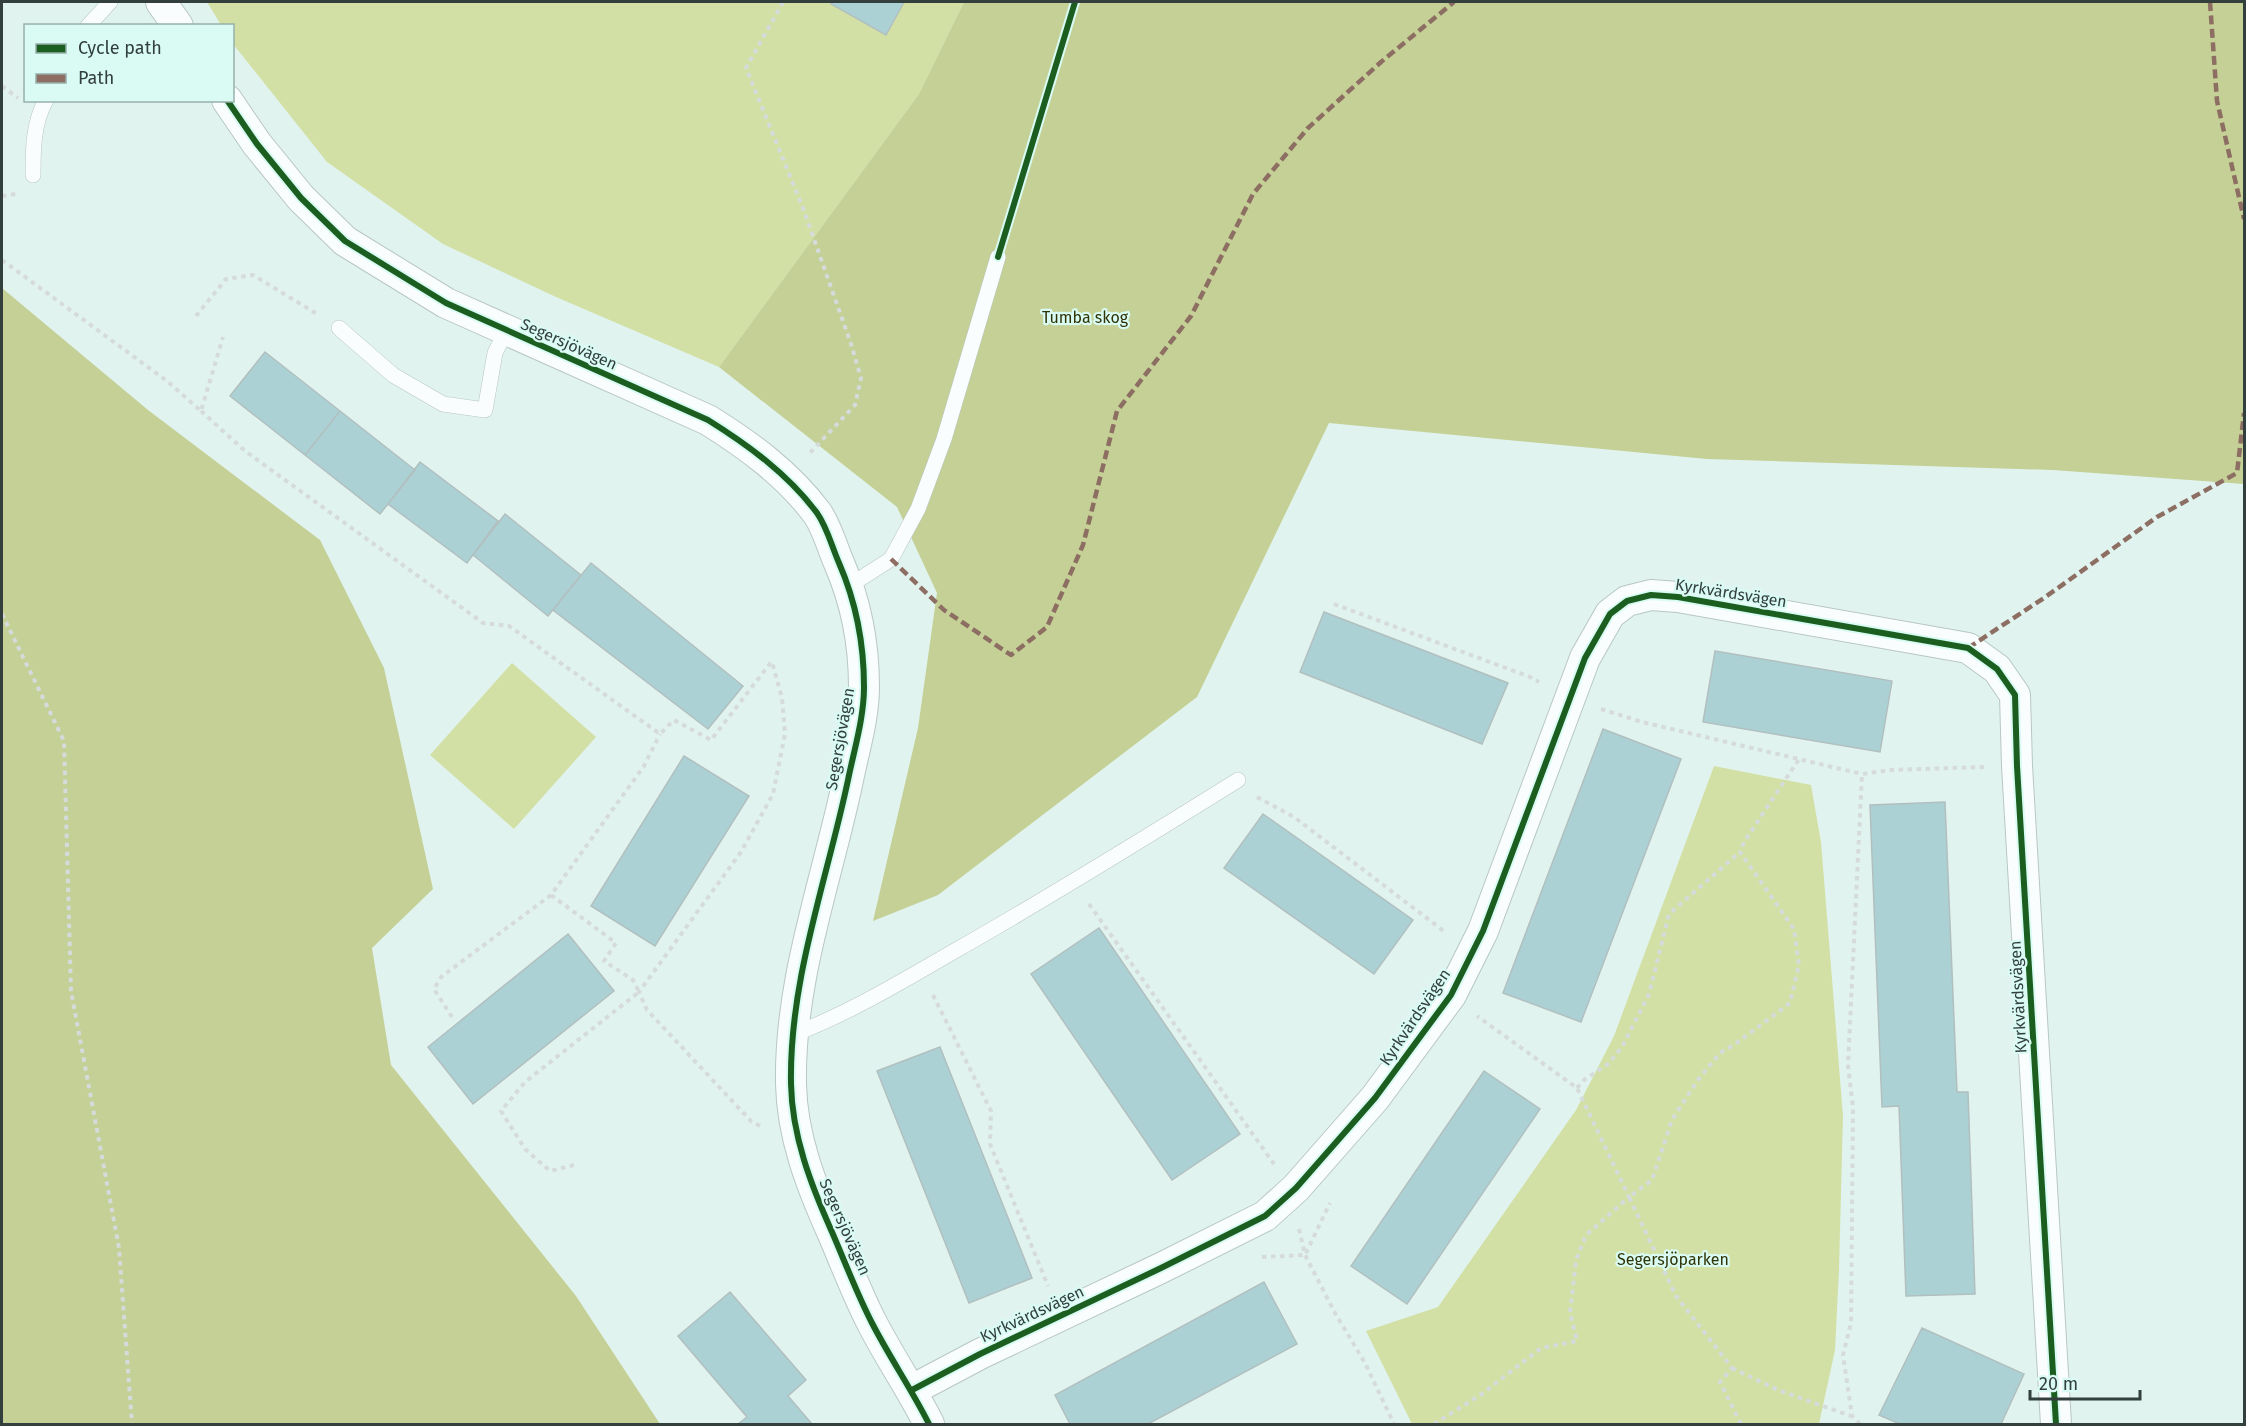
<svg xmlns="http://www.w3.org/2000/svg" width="2246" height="1426" viewBox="0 0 2246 1426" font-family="'Fira Sans',sans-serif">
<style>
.green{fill:#d3e0a5}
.forest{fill:#c4d095}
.building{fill:#acd1d5;stroke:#b1bfbf;stroke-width:1.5}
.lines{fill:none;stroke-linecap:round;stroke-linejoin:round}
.lane-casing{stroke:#b8c7c4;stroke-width:16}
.street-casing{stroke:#b8c7c4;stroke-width:32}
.path{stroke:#d5dbda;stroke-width:4;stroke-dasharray:4.5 4.5;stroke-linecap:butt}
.lane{stroke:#fafdfd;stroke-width:15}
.street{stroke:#fafdfd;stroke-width:30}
.quiet{stroke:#8d6e63;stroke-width:4.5;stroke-dasharray:9 4.5;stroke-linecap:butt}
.cycleway-casing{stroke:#d9fbf3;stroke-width:10}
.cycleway{stroke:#1b5e20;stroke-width:6}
.labels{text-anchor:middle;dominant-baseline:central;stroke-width:4.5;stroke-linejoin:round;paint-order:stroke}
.park-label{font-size:16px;fill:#303305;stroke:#d9fbf3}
.street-label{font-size:16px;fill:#323f3c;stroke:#d9fbf3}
</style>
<rect width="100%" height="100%" fill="#e1f3ef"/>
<path class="green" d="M207 2H964L919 94 719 367 556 297 443 244 327 162 233 44 232 26 221 25Z
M512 663 596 737 514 829 430 755Z
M1714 766 1811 785 1821 842 1843 1116 1839 1270 1835 1350 1819 1424H1412L1366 1331 1438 1307 1576 1110 1614 1036Z"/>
<path class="forest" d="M964 2H2244V484L2053 470 1707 459 1329 423 1197 697 938 895 873 921 918 728 937 593 897 507 719 367 919 94Z
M2 288 148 410 320 540 384 668 433 889 372 948 391 1065 576 1296 660 1424H2Z"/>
<path class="building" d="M832 2H904L886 35 831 4Z
M265 352 340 411 305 455 230 396Z
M340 411 415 470 380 514 305 455Z
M420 462 498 521 467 563 388 504Z
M505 514 581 575 548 616 473 555Z
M591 563 743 686 708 729 553 610Z
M1324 612 1508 683 1482 744 1300 672Z
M1715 651 1892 681 1880 752 1703 722Z
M1603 729 1681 759 1581 1022 1503 993Z
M684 756 749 796 655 946 591 906Z
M1945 802 1957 1092H1968L1975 1294 1906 1296 1899 1106 1882 1107 1870 805Z
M1263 814 1413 920 1374 974 1224 868Z
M1099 928 1240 1134 1172 1180 1031 974Z
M568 934 614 991 473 1104 428 1047Z
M940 1047 1032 1278 969 1303 877 1071Z
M1484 1071 1540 1109 1407 1304 1351 1266Z
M1264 1282 1297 1344 1148 1424H1070L1055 1395Z
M730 1292 806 1380 788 1396 812 1424H738L747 1417 678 1336Z
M1922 1328 2024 1374 2001 1424H1900L1879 1415Z"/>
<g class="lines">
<g class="lane-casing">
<path id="lane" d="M88 26 110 2
M33 175C33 150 33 123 46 100
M339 328 393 375 443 404 485 410 495 353 506 331
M849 586 891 559 918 509 944 439 998 257
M792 1035C850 1013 904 980 958 949 1053 895 1145 838 1238 780"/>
</g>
<g class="street-casing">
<path id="street" d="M161 2 178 26
M227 100 257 144 301 198 345 241 446 303 708 420C748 445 788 474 817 513 827 527 832 547 839 563 856 602 864 644 864 687 864 718 854 750 848 780 827 880 789 980 791 1084 792 1136 811 1185 832 1232 845 1262 857 1294 872 1323 890 1358 912 1390 929 1424
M912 1390 980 1354 1161 1268 1265 1216 1296 1188 1375 1098 1451 995 1483 931 1585 658 1610 614 1627 601 1651 595 1678 597 1968 648 1997 669 2015 695 2017 766 2056 1424"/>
</g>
<path class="path" d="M783 2 746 68 803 208 851 344 861 378 855 405 808 455
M2 86 18 98
M2 196 16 194
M2 260 167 381 201 411 223 337
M196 316 226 279 253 275 317 314
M201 411 245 451 483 623 509 626 660 734 674 720 711 740 772 661
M1334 604 1530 677 1539 682
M2 614 64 741 71 991 119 1248 132 1424
M1601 709 1642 722 1862 774 1891 770 1984 767
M1257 797 1294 817 1445 932
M551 895 616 943 604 961 633 980 639 992 525 1082 501 1111 525 1149 550 1171 574 1165
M1089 904 1274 1164
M933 995 991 1111 990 1144 1048 1286
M452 1017 434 989 441 977 551 895 644 766 660 734
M1577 1088 1584 1080 1608 1064 1622 1047 1649 994 1669 914 1740 852
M760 1126 751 1121 647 1010 639 992 741 852 773 794 785 734 782 698 772 662
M1299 1229 1305 1255 1335 1313 1365 1363 1394 1424
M1262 1257 1305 1255 1330 1203
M1732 1368 1778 1390 1851 1416
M1434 1424 1482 1394 1541 1348 1577 1341 1570 1313 1576 1260 1586 1235 1629 1197 1577 1088 1477 1016
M1741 1424 1720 1382 1732 1368 1676 1296 1629 1197 1652 1180 1672 1120 1697 1081 1720 1053 1734 1045 1790 1003 1799 965 1794 929 1740 852 1744 842 1799 759
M1860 1424 1852 1416 1843 1355 1851 1323 1853 1108 1848 1065 1862 774"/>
<use href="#lane" class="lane"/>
<use href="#street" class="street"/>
<path class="quiet" d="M2210 2 2217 101 2244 219
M891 559 944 610 1011 655 1047 627 1083 545 1117 411 1191 316 1253 194 1308 128 1381 62 1454 2
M1968 648 2044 598 2157 517 2237 473 2244 413"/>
<g class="cycleway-casing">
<path id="cycleway" d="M227 100 257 144 301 198 345 241 446 303 708 420C748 445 788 474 817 513 827 527 832 547 839 563 856 602 864 644 864 687 864 718 854 750 848 780 827 880 789 980 791 1084 792 1136 811 1185 832 1232 845 1262 857 1294 872 1323 890 1358 912 1390 929 1424
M998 257 1075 2
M912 1390 980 1354 1161 1268 1265 1216 1296 1188 1375 1098 1451 995 1483 931 1585 658 1610 614 1627 601 1651 595 1678 597 1968 648 1997 669 2015 695 2017 766 2056 1424"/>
</g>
<use href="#cycleway" class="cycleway"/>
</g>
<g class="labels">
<g class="park-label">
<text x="1085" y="317">Tumba skog</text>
<text x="1673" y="1259">Segersjöparken</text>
</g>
<g class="street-label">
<text transform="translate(569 344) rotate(24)">Segersjövägen</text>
<text transform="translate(1731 593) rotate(9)">Kyrkvärdsvägen</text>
<text transform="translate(840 739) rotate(-80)">Segersjövägen</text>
<text transform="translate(2018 997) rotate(-93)">Kyrkvärdsvägen</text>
<text transform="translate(1415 1017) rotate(-56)">Kyrkvärdsvägen</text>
<text transform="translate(845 1227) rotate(66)">Segersjövägen</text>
<text transform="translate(1032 1314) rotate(-25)">Kyrkvärdsvägen</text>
</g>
</g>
<rect width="2246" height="1426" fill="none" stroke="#323f3c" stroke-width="6"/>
<rect x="24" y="24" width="210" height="78" fill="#d9fbf3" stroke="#96b0aa" stroke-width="1.5"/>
<rect x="36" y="44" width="30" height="9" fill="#1b5e20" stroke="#96b0aa" stroke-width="1.5"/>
<text x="78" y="54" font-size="18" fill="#323f3c">Cycle path</text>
<rect x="36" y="74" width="30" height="9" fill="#8d6e63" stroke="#96b0aa" stroke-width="1.5"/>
<text x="78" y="84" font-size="18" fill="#323f3c">Path</text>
<path d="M2030 1390v9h110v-9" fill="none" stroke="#323f3c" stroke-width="3"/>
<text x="2039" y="1390" font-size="18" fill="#323f3c" stroke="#d9fbf3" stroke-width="4.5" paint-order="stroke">20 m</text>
</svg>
